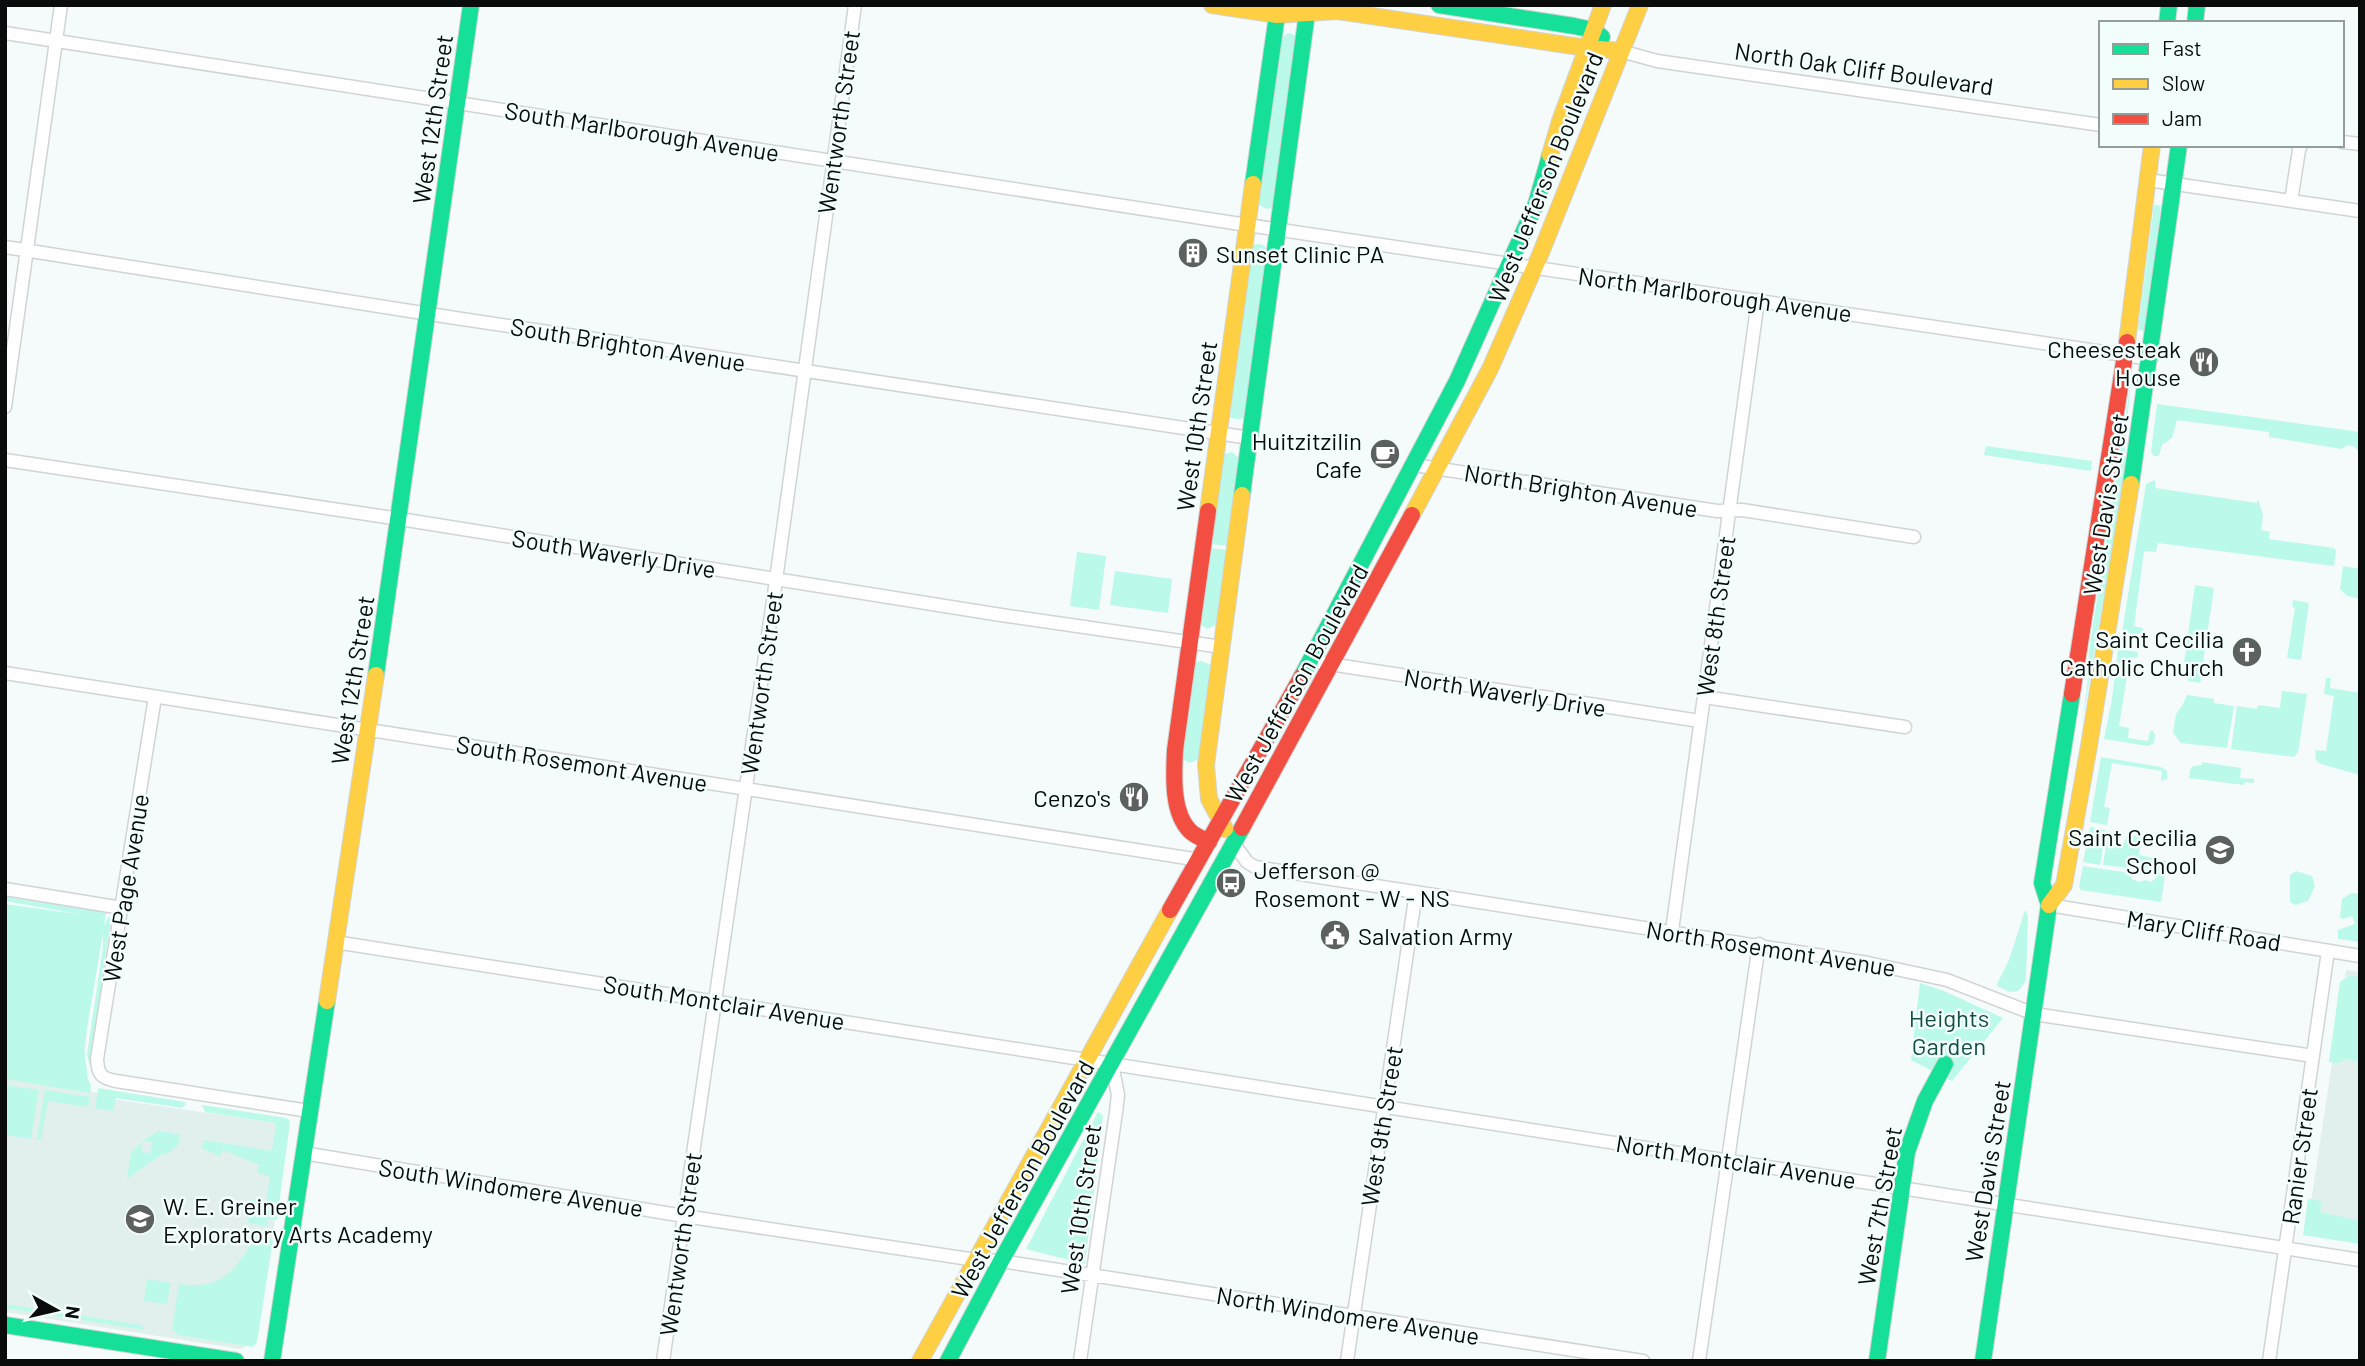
<svg xmlns="http://www.w3.org/2000/svg" width="2365" height="1366" viewBox="0 0 2365 1366" font-family="Barlow,sans-serif">
<style>
.built{fill:#e2f0ed}
.green{fill:#bbf9eb}
.lines{fill:none;stroke-linecap:round;stroke-linejoin:round}
.street-casing{stroke:#d0d4d4;stroke-width:15}
.fast-casing{stroke:#d0d4d4;stroke-width:18}
.slow-casing{stroke:#d0d4d4;stroke-width:18}
.jam-casing{stroke:#d0d4d4;stroke-width:18}
.street{stroke:#fefefe;stroke-width:12}
.fast{stroke:#16e098;stroke-width:16}
.slow{stroke:#ffcf43;stroke-width:16}
.jam{stroke:#f24e42;stroke-width:16}
.labels{text-anchor:middle;dominant-baseline:central;stroke-width:5;stroke-linejoin:round;paint-order:stroke}
.street-label{font-size:24px;fill:#090c0b;stroke:#f2fefb}
.poi-label{font-size:24px;fill:#090c0b;stroke:#f2fefb;text-anchor:end}
.park-label{font-size:24px;fill:#144e42;stroke:#f2fefb}
</style>
<rect width="100%" height="100%" fill="#f5fbfa"/>
<path class="built" d="M2346 970 2360 972V1243L2306 1235Z
M5 1017 87 1030 84 1069 91 1091 112 1099 290 1125 256 1342 240 1349 5 1312Z"/>
<path class="green" d="M1289 33 1297 36 1275 206C1268 211 1262 209 1257 201L1280 38Z
M2154 205 2161 206 2145 331 2138 330Z
M1258 244 1263 245 1268 250 1245 417C1239 420 1236 420 1230 417L1253 245Z
M2131 381 2125 445V472L2082 724 2088 678 2089 651Z
M2157 404 2360 432V452L2353 446 2347 445 2342 449 2269 437V432L2177 420 2172 438 2162 445 2159 456H2154L2151 452Z
M1986 446 2092 461 2091 471 1984 455Z
M1232 452 1239 458 1228 546 1209 544 1222 455Z
M2155 480V488L2257 503 2258 499 2263 515 2261 530 2270 532 2269 539 2334 548 2336 551 2334 566 2158 543 2156 552 2144 551 2134 626 2143 628V632L2138 634 2122 632 2146 484Z
M1209 548 1228 550 1216 625 1207 629 1199 623Z
M1077 552 1106 556 1099 610 1070 606Z
M2343 566 2360 569V599L2347 596 2340 589Z
M1115 571 1172 579 1168 613 1110 605Z
M2195 585 2214 588 2200 683 2188 681 2189 670 2184 663Z
M2293 600 2309 603 2301 660 2287 658 2295 608 2292 607Z
M2118 649 2138 652 2137 658 2130 657 2119 726 2129 728 2128 738 2148 741 2150 731H2153L2155 735 2154 743 2148 746 2104 739 2112 699Z
M1201 661 1211 665 1199 759 1190 763 1180 758 1195 662Z
M2326 678H2331L2330 688 2360 693V775L2321 764 2316 760 2315 750 2326 751 2334 696 2324 694Z
M2282 691 2307 694 2298 752 2294 757 2231 749 2237 706 2257 709 2258 705 2280 708Z
M2187 695 2214 699V703L2234 706 2227 748 2181 743 2173 733 2176 714 2182 706Z
M2101 757 2161 767 2167 771V779L2161 781 2162 771 2112 763 2104 807 2110 808 2107 825 2090 822Z
M2202 762 2241 768 2240 778 2254 779V783L2245 782 2244 785 2189 778 2190 770 2193 766 2202 765Z
M2090 827 2106 830 2100 865 2083 862Z
M2108 831 2115 834 2114 844 2123 845 2128 834 2142 837 2139 855 2167 861 2161 902 2081 890 2079 887 2083 866 2129 873 2132 879 2139 882 2145 880 2151 882 2156 878 2155 870 2147 869 2142 865 2130 868 2103 865Z
M2296 871 2312 876 2315 886 2308 901 2295 905 2290 902V875Z
M2351 893 2360 894V942L2338 939V930L2355 924 2352 916 2343 919 2340 917 2342 899Z
M5 897 103 912 106 913 104 926 109 916 111 919 90 1068 87 1054 103 947V933L84 1047 88 1080 91 1085 90 1093 5 1079V904L84 915 5 901Z
M2025 910 2028 916 2026 979C2019 996 2012 994 1997 986V984L2009 960Z
M2349 976 2360 977V1062L2344 1059 2339 1063 2329 1062 2340 982Z
M1920 983 1944 991 2003 1018 1952 1081 1911 1060Z
M5 1085 39 1090 31 1139 5 1135Z
M98 1088 185 1102 186 1104 182 1108 116 1098 113 1111 95 1108Z
M45 1090 90 1097 88 1107 48 1101 41 1140H37Z
M202 1105 286 1118 290 1121 277 1220 268 1218 267 1226 248 1223 251 1199 266 1201 270 1177 257 1172 259 1165 223 1150 220 1156 201 1148 205 1140 272 1151 276 1123 205 1112Z
M1098 1112 1103 1116 1085 1264 1026 1249Z
M158 1131 178 1134 180 1139 178 1145 167 1154 164 1153 127 1179 131 1152 143 1142 141 1152 150 1153 152 1142 143 1141Z
M2308 1199 2322 1201 2320 1212 2360 1221V1244L2303 1235Z
M254 1238 273 1240 257 1342 253 1347 178 1335 172 1328 179 1284C221 1290 235 1272 254 1238Z
M147 1279 171 1283 167 1304 144 1301Z
M5 1304 142 1325 145 1330 5 1308Z"/>
<g class="lines">
<g class="street-casing">
<path id="street" d="M5 33 1247 225 2151 359
M1621 51 1657 61 2101 125
M2342 142 2360 144
M2148 180 2360 211
M2291 201 2299 150 2301 145
M5 247 429 314 1250 438
M5 407 61 5
M5 460 400 519 1001 615 1222 647
M1414 465 1717 511 1742 510 1914 537
M1310 661 1700 721
M5 673 1200 860
M155 697 97 1059C98 1075 101 1078 116 1081L309 1111
M1704 697 1905 727
M1234 844 1247 862 1255 867 1868 963 1947 980 2034 1014 2313 1056
M5 889 122 908
M2049 905 2360 956
M1672 931 1758 300
M335 942 2360 1260
M303 1153 684 1216 976 1260 1001 1261 1643 1361
M663 1361 776 580 855 5
M1080 1361 1116 1112 1118 1095 1112 1064
M1347 1361 1416 892
M1699 1361 1759 944
M2269 1361 2328 951"/>
</g>
<g class="fast-casing">
<path id="fast" d="M1439 5 1574 26 1593 30 1602 37
M2167 23 2169 5
M2195 23 2197 5
M1253 184 1277 15 1283 5
M2131 484 2179 145
M1242 495 1307 13 1304 5
M376 675 471 5
M1302 676 1457 381 1536 204 1550 155
M5 1325 236 1361
M272 1361 327 1001
M948 1361 1001 1261 1242 828
M1877 1361 1907 1152 1925 1101 1945 1064
M1983 1361 2049 905 2042 883 2072 694"/>
</g>
<g class="slow-casing">
<path id="slow" d="M1212 5 1277 15 1338 11 1587 48 1621 51
M1550 155 1560 121 1603 5
M2127 342 2152 145
M1208 511 1253 184
M1412 515 1490 369 1540 255 1640 5
M1225 829 1209 799 1206 765 1242 495
M2049 905 2064 885 2089 746 2131 484
M327 1001 376 675
M920 1361 1170 910"/>
</g>
<g class="jam-casing">
<path id="jam" d="M1208 511 1175 750C1174 774 1171 812 1190 831 1195 836 1203 839 1209 842
M2072 694 2127 342
M1242 828 1412 515
M1170 910 1302 676"/>
</g>
<use href="#street" class="street"/>
<use href="#fast" class="fast"/>
<use href="#slow" class="slow"/>
<use href="#jam" class="jam"/>
</g>
<defs>
<g id="building-disc" transform="scale(1.575)"><circle r="9.5" fill="#5c605f" stroke="#f2fefb"/><path d="M-4-6H4V6H1V3H-1V6H-4ZM-2.5-4.3h1.7v1.8h-1.7ZM.8-4.3h1.7v1.8H.8ZM-2.5-1h1.7V.8h-1.7ZM.8-1h1.7V.8H.8Z" fill="#fff"/></g>
<g id="restaurant-disc" transform="scale(1.575)"><circle r="9.5" fill="#5c605f" stroke="#f2fefb"/><path d="M-5-6h1v4h1v-4h1v4h1v-4h1v5L-1.5 .5V6h-2V.5L-5-1ZM5-6V6H3V1.5H1.5Q1.5-4 5-6Z" fill="#fff"/></g>
<g id="cafe-disc" transform="scale(1.575)"><circle r="9.5" fill="#5c605f" stroke="#f2fefb"/><path d="M-5.5-4.5H6V0H3Q3 3.5 0 3.5H-2.5Q-5.5 3.5-5.5 0ZM3-3.2v2h1.7v-2ZM-6 4.5H4V6H-6Z" fill="#fff"/></g>
<g id="church-disc" transform="scale(1.575)"><circle r="9.5" fill="#5c605f" stroke="#f2fefb"/><path d="M-1.2-6h2.4v3.5h3.3v2.4h-3.3V6h-2.4V-.1h-3.3v-2.4h3.3Z" fill="#fff"/></g>
<g id="school-disc" transform="scale(1.575)"><circle r="9.5" fill="#5c605f" stroke="#f2fefb"/><path d="M0-5L7-2L0 1L-7-2ZM-4 1L0 2.5L4 1V4Q0 6-4 4Z" fill="#fff"/></g>
<g id="bus-disc" transform="scale(1.575)"><circle r="9.5" fill="#5c605f" stroke="#f2fefb"/><path d="M-5-6H5V4H4V6H2V4H-2V6H-4V4H-5ZM-3.5-4V0h7V-4ZM-3.5 1.2v1.5H-2V1.2ZM2 1.2v1.5H3.5V1.2Z" fill="#fff"/></g>
<g id="civic-disc" transform="scale(1.575)"><circle r="9.5" fill="#5c605f" stroke="#f2fefb"/><path d="M-.6-6.5H3V-4.5H.6V-3L4-1V1h2V6H-6V1h2V-1L-.6-3ZM-1.2 2.5V6h2.4V2.5Z" fill="#fff"/></g>
</defs>
<g fill-rule="evenodd">
<use href="#building-disc" x="1193" y="253"/>
<use href="#restaurant-disc" x="2204" y="362"/>
<use href="#cafe-disc" x="1385" y="454"/>
<use href="#church-disc" x="2247" y="652"/>
<use href="#restaurant-disc" x="1134" y="797"/>
<use href="#school-disc" x="2220" y="850"/>
<use href="#bus-disc" x="1231" y="883"/>
<use href="#civic-disc" x="1335" y="935"/>
<use href="#school-disc" x="140" y="1219"/>
</g>
<g class="labels">
<g class="street-label">
<text transform="translate(1864 68) rotate(8)">North Oak Cliff Boulevard</text>
<text transform="translate(432 119) rotate(-82)">West 12th Street</text>
<text transform="translate(838 122) rotate(-82)">Wentworth Street</text>
<text transform="translate(642 131) rotate(9)">South Marlborough Avenue</text>
<text transform="translate(1545 177) rotate(-68)">West Jefferson Boulevard</text>
<text transform="translate(1715 294) rotate(8)">North Marlborough Avenue</text>
<text transform="translate(628 344) rotate(9)">South Brighton Avenue</text>
<text transform="translate(1196 426) rotate(-82)">West 10th Street</text>
<text transform="translate(1581 490) rotate(9)">North Brighton Avenue</text>
<text transform="translate(2105 504) rotate(-81)">West Davis Street</text>
<text transform="translate(614 553) rotate(9)">South Waverly Drive</text>
<text transform="translate(1715 616) rotate(-82)">West 8th Street</text>
<text transform="translate(352 680) rotate(-81)">West 12th Street</text>
<text transform="translate(761 683) rotate(-82)">Wentworth Street</text>
<text transform="translate(1296 683) rotate(-61)">West Jefferson Boulevard</text>
<text transform="translate(1505 692) rotate(9)">North Waverly Drive</text>
<text transform="translate(582 763) rotate(9)">South Rosemont Avenue</text>
<text transform="translate(125 888) rotate(-81)">West Page Avenue</text>
<text transform="translate(2204 930) rotate(9)">Mary Cliff Road</text>
<text transform="translate(1771 948) rotate(9)">North Rosemont Avenue</text>
<text transform="translate(724 1002) rotate(9)">South Montclair Avenue</text>
<text transform="translate(1381 1126) rotate(-81)">West 9th Street</text>
<text transform="translate(2299 1156) rotate(-82)">Ranier Street</text>
<text transform="translate(1736 1161) rotate(9)">North Montclair Avenue</text>
<text transform="translate(1987 1171) rotate(-81)">West Davis Street</text>
<text transform="translate(1022 1179) rotate(-61)">West Jefferson Boulevard</text>
<text transform="translate(511 1187) rotate(9)">South Windomere Avenue</text>
<text transform="translate(1879 1206) rotate(-80)">West 7th Street</text>
<text transform="translate(1080 1209) rotate(-82)">West 10th Street</text>
<text transform="translate(680 1244) rotate(-82)">Wentworth Street</text>
<text transform="translate(1348 1315) rotate(9)">North Windomere Avenue</text>
</g>
<g class="poi-label">
<text x="1216" y="253" text-anchor="start">Sunset Clinic PA</text>
<text x="2181" y="348">Cheesesteak<tspan x="2181" dy="28">House</tspan></text>
<text x="1362" y="440">Huitzitzilin<tspan x="1362" dy="28">Cafe</tspan></text>
<text x="2224" y="638">Saint Cecilia<tspan x="2224" dy="28">Catholic Church</tspan></text>
<text x="1111" y="797">Cenzo's</text>
<text x="2197" y="836">Saint Cecilia<tspan x="2197" dy="28">School</tspan></text>
<text x="1254" y="869" text-anchor="start">Jefferson @<tspan x="1254" dy="28">Rosemont - W - NS</tspan></text>
<text x="1358" y="935" text-anchor="start">Salvation Army</text>
<text x="163" y="1205" text-anchor="start">W. E. Greiner<tspan x="163" dy="28">Exploratory Arts Academy</tspan></text>
</g>
<g class="park-label">
<text x="1949" y="1017">Heights<tspan x="1949" dy="28">Garden</tspan></text>
</g>
</g>
<rect width="2365" height="1366" fill="none" stroke="#090c0b" stroke-width="14"/>
<rect x="2099" y="21" width="245" height="126" fill="#f2fefb" stroke="#959d9b" stroke-width="2"/>
<rect x="2113" y="44" width="35" height="10" fill="#16e098" stroke="#959d9b" stroke-width="2"/>
<text x="2162" y="56" font-size="21" fill="#090c0b">Fast</text>
<rect x="2113" y="79" width="35" height="10" fill="#ffcf43" stroke="#959d9b" stroke-width="2"/>
<text x="2162" y="91" font-size="21" fill="#090c0b">Slow</text>
<rect x="2113" y="114" width="35" height="10" fill="#f24e42" stroke="#959d9b" stroke-width="2"/>
<text x="2162" y="126" font-size="21" fill="#090c0b">Jam</text>
<g transform="translate(56 1310) rotate(98)" stroke="#f2fefb" stroke-width="5" paint-order="stroke">
<path d="M0-5L12 26L0 18L-12 26Z" fill="#090c0b"/>
<text y="-10" font-size="19" font-weight="bold" text-anchor="middle" fill="#090c0b">N</text>
</g>
</svg>
